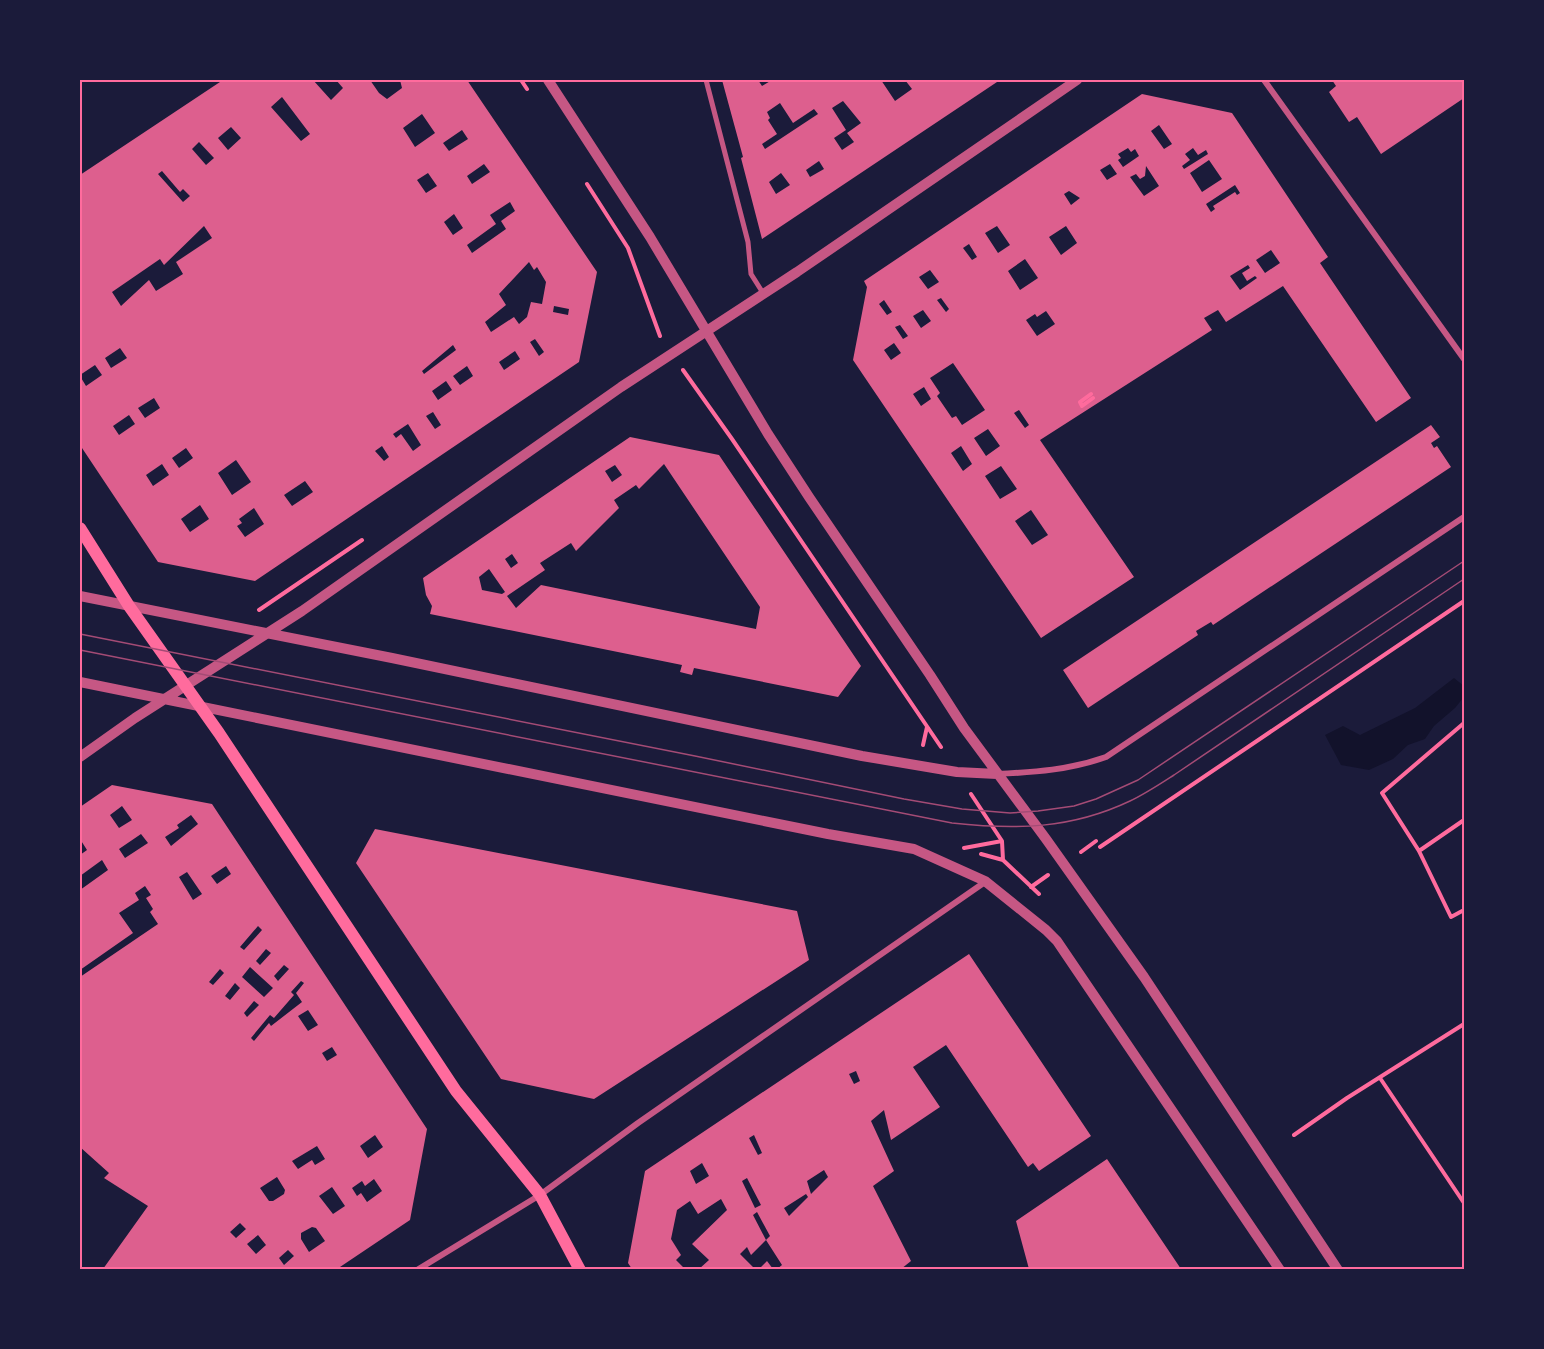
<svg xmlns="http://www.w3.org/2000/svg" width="1544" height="1349" viewBox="0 0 1544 1349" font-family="'Golos Text',sans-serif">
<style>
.water{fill:#12122b}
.building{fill:#dd5f8e;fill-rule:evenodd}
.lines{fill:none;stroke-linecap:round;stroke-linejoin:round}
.path{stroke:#ff6b9d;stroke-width:4}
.pedestrian{stroke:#c65784;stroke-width:5}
.minor{stroke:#c65784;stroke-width:6}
.tertiary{stroke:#c65784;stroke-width:10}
.secondary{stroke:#ff6b9d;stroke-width:12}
.tram{stroke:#a44b75;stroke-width:1.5}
.neatline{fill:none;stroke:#ff6b9d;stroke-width:2}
</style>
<rect width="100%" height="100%" fill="#1b1b3a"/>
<path class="water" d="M1454 678 1464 686V697L1455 708 1434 726 1425 739 1408 745 1393 759 1369 770 1341 765 1325 735 1343 726 1360 735 1415 708Z"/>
<path class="building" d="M223 80H313L331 100 343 88 336 80H370L379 93 387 99 402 88 400 80H467L597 272 579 362 255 581 158 562 80 445V376L86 386 102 375 95 365 80 375V175ZM282 97 310 134 301 141 271 107ZM422 114 435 133 415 147 403 128ZM231 127 241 138 228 150 218 138ZM462 130 468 139 449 151 443 143ZM199 142 214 158 206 165 192 149ZM484 164 490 172 472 184 467 176ZM162 171 180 192 183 189 190 196 183 202 158 174ZM428 173 437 186 426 193 417 180ZM510 202 515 211 501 221 506 229 472 253 467 245 496 224 490 215ZM454 214 463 228 453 235 444 222ZM204 226 212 238 176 262 183 274 156 291 149 280 121 306 112 292 160 259 164 265ZM529 262 534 270 537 267 546 282 542 304 531 302 527 317 519 324 514 317 491 332 485 322 506 305 499 294ZM554 306 569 309 568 315 553 312ZM535 339 544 352 539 356 530 342ZM453 345 456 350 424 374 422 371ZM120 348 127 358 111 368 105 358ZM515 351 520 359 504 370 499 362ZM467 366 473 376 460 385 453 376ZM446 381 452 390 438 400 432 391ZM154 398 160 408 145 418 138 408ZM433 412 441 425 435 429 426 416ZM129 415 135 424 119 435 113 426ZM408 424 421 445 413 451 401 434 396 438 393 434ZM382 446 389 457 384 461 375 451ZM186 448 193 458 179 468 172 458ZM236 460 251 482 232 495 218 473ZM162 464 169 475 153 486 146 475ZM305 481 313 492 292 506 284 495ZM200 505 209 519 190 532 181 519ZM254 508 264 524 245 537 237 526 242 523 239 519Z
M722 80H758L762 86 772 80H881L895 101 912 89 905 80H1000L762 239 741 158 743 157ZM843 101 861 123 847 133 854 142 842 150 834 138 846 130 832 108ZM780 103 793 123 814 109 818 114 765 149 762 144 777 134 768 120 770 118 767 112ZM819 161 824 169 810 177 806 170ZM781 173 790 185 776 194 769 182Z
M1332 80H1464V98L1381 154 1357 117 1349 122 1329 92 1336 86Z
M1142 94 1232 113 1328 257 1320 263 1411 398 1376 422 1283 286 1226 322 1218 310 1204 318 1212 330 1040 440 1134 577 1041 638 853 360 867 287 864 281ZM1159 125 1172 144 1164 149 1151 131ZM1128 148 1131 152 1135 149 1139 156 1123 167 1118 160 1121 158 1118 154ZM1193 148 1198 155 1206 150 1208 154 1184 169 1182 166 1190 160 1185 154ZM1209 160 1222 179 1202 192 1190 173ZM1110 164 1117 174 1107 180 1100 170ZM1146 166 1159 186 1144 196 1130 177 1136 174 1140 179 1145 176ZM1235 185 1240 193 1237 195 1235 192 1213 206 1215 209 1211 212 1206 204ZM1069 191 1080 198 1071 205 1064 194ZM997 226 1010 245 998 253 985 233ZM1066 226 1077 243 1061 255 1049 237ZM969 244 977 257 972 260 963 248ZM1271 250 1280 263 1265 273 1256 260ZM1025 259 1038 278 1020 290 1008 271ZM1248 265 1250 268 1242 273 1247 281 1255 276 1257 278 1240 290 1230 276ZM930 270 939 282 928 289 919 277ZM941 298 949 309 946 312 937 300ZM884 300 892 312 887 315 879 304ZM923 310 931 321 921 328 913 316ZM1046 311 1055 324 1037 336 1026 320 1035 314 1037 317ZM900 325 908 336 903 339 895 327ZM894 343 901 353 891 360 884 350ZM953 363 985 410 962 425 956 416 952 418 937 396 940 393 930 378ZM924 387 931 399 921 406 913 394ZM1019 410 1029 425 1025 428 1014 413ZM988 429 1000 446 986 456 974 438ZM961 446 972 464 963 471 951 453ZM1001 466 1017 489 1000 499 985 476ZM1031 510 1048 535 1032 545 1015 521Z
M1431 425 1440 437 1431 443 1434 448 1437 446 1451 467 1213 625 1211 622 1196 631 1198 635 1088 708 1063 670Z
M630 437 719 455 861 666 838 697 694 668 692 675 680 672 682 665 430 614 432 606 426 595 423 578ZM664 464 760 607 756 629 541 585 516 608 507 596 545 570 540 563 571 543 576 551 619 508 614 500 636 485 639 489ZM615 465 622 475 612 482 605 471ZM512 554 518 563 511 568 505 559ZM489 569 505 592 502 594 482 590 479 577Z
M112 785 212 804 427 1129 410 1220 337 1269H103L148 1206 104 1178 109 1173 80 1147V977L158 924 150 912 153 909 146 898 151 895 145 886 135 893 139 900 119 913 133 933 80 970V890L108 870 102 860 80 876V855L87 850 80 839V807ZM122 806 132 820 119 828 110 815ZM191 815 198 824 171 846 165 837 179 828 177 825ZM141 834 148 843 125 858 119 849ZM226 866 231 874 217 884 211 876ZM187 872 202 894 193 900 179 877ZM258 926 262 930 244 950 240 947ZM266 949 271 953 260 965 256 961ZM284 965 289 969 278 981 274 976ZM250 967 273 988 264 997 242 977ZM220 969 224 973 213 985 209 982ZM301 981 304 983 296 993 302 1002 271 1026 269 1023 254 1041 251 1038 270 1015 274 1018 294 995 291 992ZM235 983 240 988 230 1000 225 996ZM254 1001 259 1005 247 1017 244 1013ZM308 1010 318 1025 308 1031 298 1016ZM332 1047 337 1055 327 1061 322 1053ZM375 1135 383 1147 368 1158 360 1146ZM317 1146 325 1159 315 1165 312 1160 298 1169 292 1161ZM277 1177 285 1190 284 1194 273 1201H269L260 1188ZM374 1179 382 1191 367 1202 361 1193 357 1196 352 1188 362 1181 365 1186ZM332 1187 345 1206 333 1214 319 1196ZM240 1223 246 1229 236 1238 230 1232ZM312 1227 316 1228 325 1241 309 1252 301 1239V1233ZM258 1235 266 1245 256 1254 247 1244ZM288 1250 294 1256 284 1265 279 1258Z
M375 829 797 911 809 960 594 1099 501 1079 356 863Z
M969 954 1091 1136 1039 1171 1033 1163 1028 1167 946 1045 913 1067 940 1107 891 1140 884 1110 871 1121 894 1171 873 1186 911 1261 901 1269H777L782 1265 766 1240 770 1236 757 1212 753 1215 766 1240 751 1255 747 1247 740 1254 755 1269H699L709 1260 692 1244 727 1210 721 1199 698 1214 690 1201 677 1210 671 1239 681 1255 676 1260 685 1269H632L628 1263 645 1171ZM856 1071 860 1081 854 1084 849 1074ZM754 1135 762 1153 758 1155 749 1138ZM702 1163 709 1176 696 1184 690 1171ZM824 1170 828 1177 811 1194 807 1181ZM747 1178 761 1205 755 1208 742 1181ZM806 1194 808 1197 789 1216 784 1208Z
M1107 1159 1181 1269H1029L1016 1221Z
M767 1261 773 1269H759Z"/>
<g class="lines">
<path class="path" d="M521 80 527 89
M587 184 628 248 660 336
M683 370 732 439 941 747
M1091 394 1080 402 1082 406 1093 398
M259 610 362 540
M1464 723 1382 793 1419 851 1451 917 1464 910
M923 745 927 727
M971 794 1002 841 1003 860 1039 894
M1100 847 1464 601
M964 848 1002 841
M1419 851 1464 820
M1081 852 1096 841
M981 854 1003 860
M1031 887 1048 875
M1380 1078 1464 1203
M1294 1135 1347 1098 1464 1024"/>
<path class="pedestrian" d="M706 80 748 242 751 274 763 293"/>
<path class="minor" d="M1264 80 1464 359
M997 774C1036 772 1069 770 1106 757L1464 517
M417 1270 540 1195 638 1123 985 882"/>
<path class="tertiary" d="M548 80 650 237 768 434 809 497 930 675 964 728 1046 839 1144 977 1338 1270
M80 596 392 658 862 756 957 772 997 774
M80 682 828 834 914 849 985 881 1046 930 1057 941 1280 1270
M80 757 135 718 302 611 621 387 797 272 1077 80"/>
<path class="secondary" d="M80 528 129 606 219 733 456 1091 540 1195 580 1270"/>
<path class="tram" d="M80 634 695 756 904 799 962 809 1010 813 1038 811 1074 806 1096 799 1138 780 1464 561
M80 650 952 823C1016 830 1071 829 1130 801 1145 794 1160 784 1174 775L1464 579"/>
</g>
<rect width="1544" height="1349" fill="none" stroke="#1b1b3a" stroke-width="162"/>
<rect x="81" y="81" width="1382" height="1187" class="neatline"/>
</svg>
